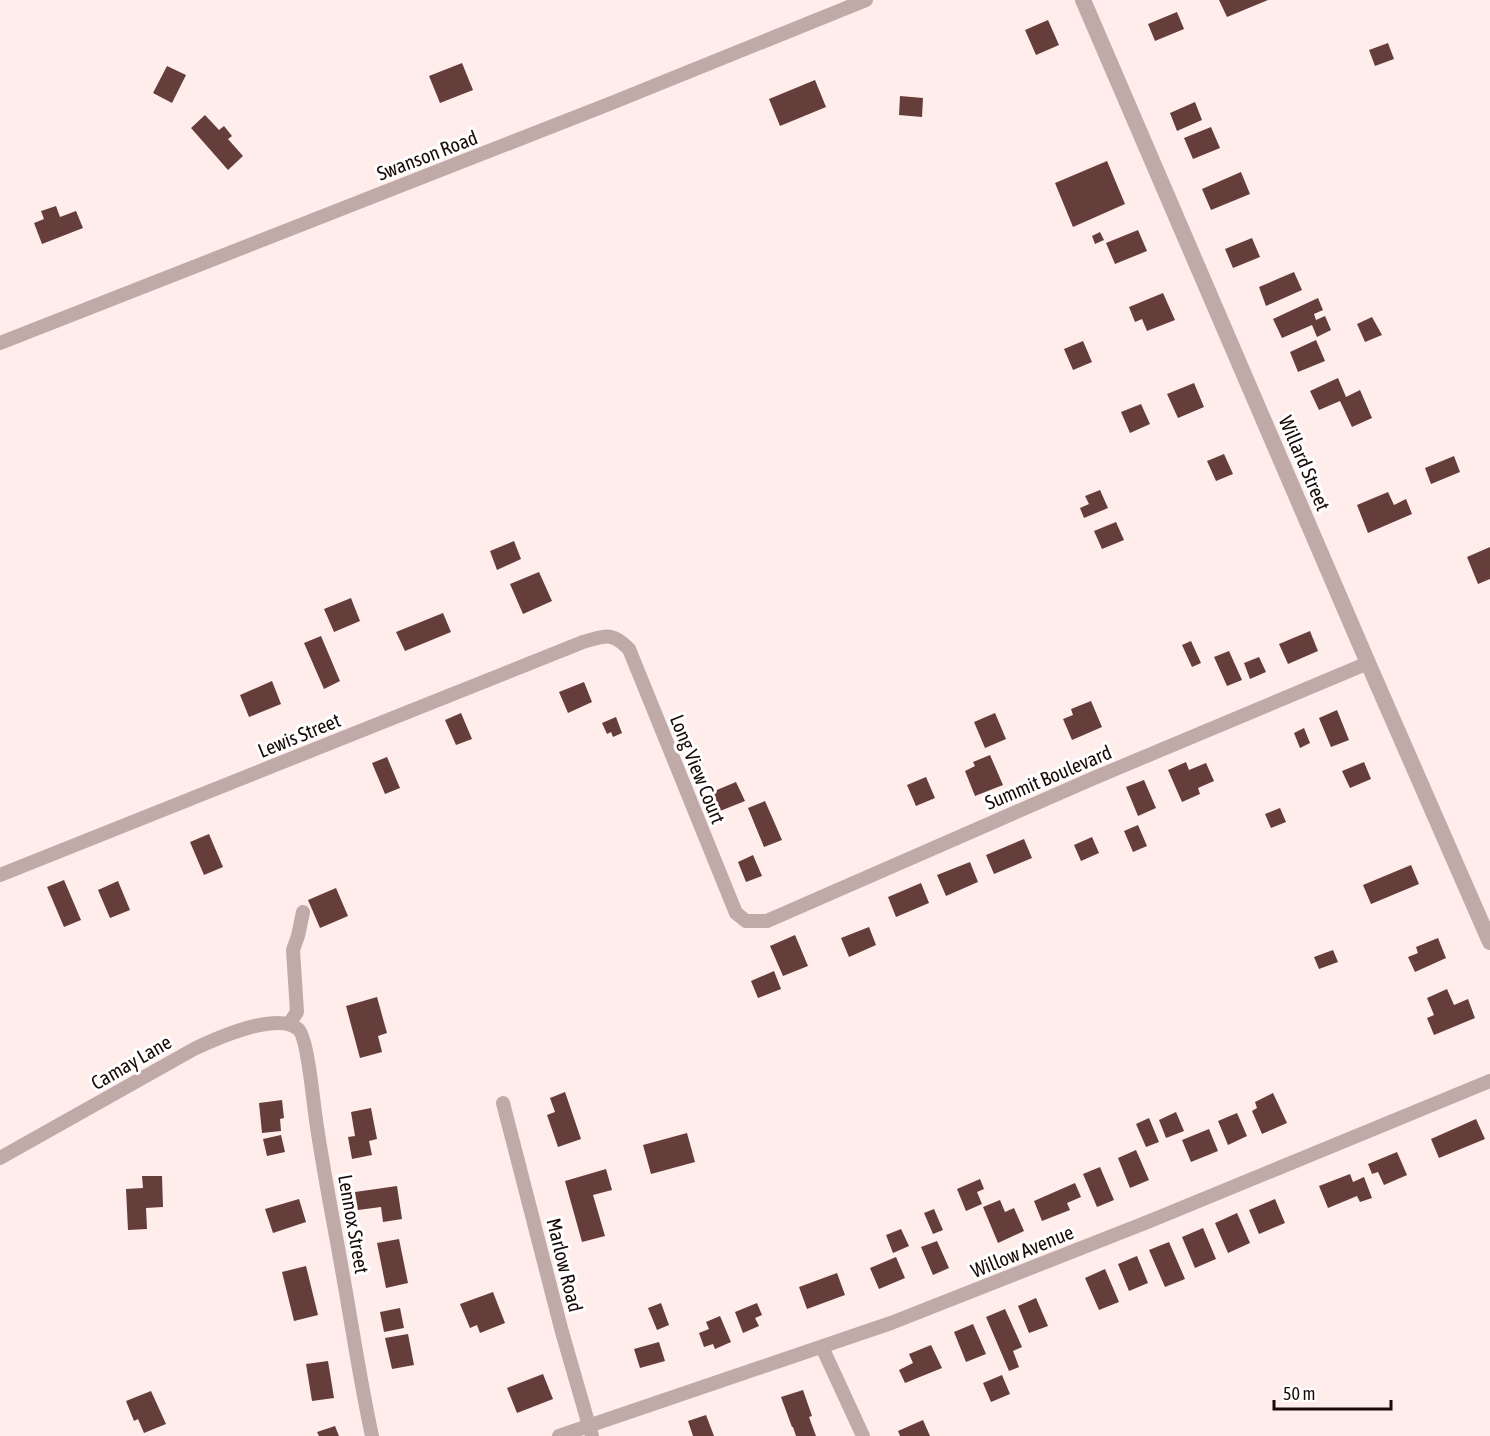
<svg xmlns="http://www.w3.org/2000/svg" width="1490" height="1436" viewBox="0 0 1490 1436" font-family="'Asap Condensed',sans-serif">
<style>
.building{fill:#653e3b}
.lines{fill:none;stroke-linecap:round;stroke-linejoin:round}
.minor{stroke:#bfaaa8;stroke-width:14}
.tertiary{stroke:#bfaaa8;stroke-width:16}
.labels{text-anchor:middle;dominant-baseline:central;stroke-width:6;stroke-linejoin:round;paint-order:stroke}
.street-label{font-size:20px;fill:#190b0a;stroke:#fff}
</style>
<rect width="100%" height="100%" fill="#feedeb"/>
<path class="building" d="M1219 0H1268L1227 17Z
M1177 12 1184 29 1155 41 1148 24Z
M1048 20 1059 45 1036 55 1025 30Z
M1388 43 1394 59 1375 66 1369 50Z
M462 63 473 90 440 103 429 76Z
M167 66 186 75 172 103 153 93Z
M815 80 826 107 780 126 769 99Z
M900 96 923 98 922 117 899 115Z
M1195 102 1202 120 1177 131 1170 113Z
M205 115 219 130 224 126 232 136 228 139 243 156 228 170 191 128Z
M1211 127 1220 148 1193 159 1184 138Z
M1107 161 1125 204 1073 227 1055 183Z
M1241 172 1250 194 1211 210 1202 189Z
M56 206 60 217 76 211 83 228 42 244 34 223 44 219 41 211Z
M1138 230 1147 251 1115 264 1106 243Z
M1100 232 1104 240 1095 244 1092 236Z
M1252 238 1260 257 1233 268 1225 249Z
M1294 272 1302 290 1266 306 1259 287Z
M1163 293 1175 320 1147 331 1142 319 1135 322 1129 307Z
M1318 298 1323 310 1314 314 1316 320 1325 316 1331 330 1317 337 1312 325 1282 338 1273 319Z
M1372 317 1382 335 1365 342 1357 324Z
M1316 340 1325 361 1298 372 1290 352Z
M1083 341 1092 362 1073 370 1064 349Z
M1338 378 1346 397 1360 390 1372 418 1352 427 1340 401 1319 410 1310 391Z
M1194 383 1204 407 1178 418 1167 394Z
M1141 404 1150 424 1130 433 1121 412Z
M1224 454 1233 474 1216 481 1207 461Z
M1454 456 1460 472 1431 484 1425 468Z
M1100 490 1108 508 1084 518 1080 508 1089 504 1085 496Z
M1388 492 1394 505 1406 499 1412 514 1368 533 1357 505Z
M1116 522 1124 540 1102 549 1094 531Z
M514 541 521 559 497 570 490 551Z
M1490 547V579L1478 584 1467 557Z
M539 572 552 601 523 614 510 584Z
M351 598 360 621 334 632 324 609Z
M443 613 451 632 405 651 396 632Z
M1310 631 1318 651 1288 664 1279 644Z
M321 636 340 681 324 689 304 643Z
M1191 641 1201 663 1192 667 1182 645Z
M1229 651 1242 680 1227 686 1214 657Z
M1259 657 1266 672 1250 679 1244 663Z
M272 681 281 704 249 717 240 695Z
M584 682 592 702 568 713 559 692Z
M1091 701 1102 727 1072 740 1063 719 1073 715 1071 709Z
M1337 710 1349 740 1331 747 1319 718Z
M461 713 472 739 456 745 445 720Z
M995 713 1006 739 985 748 974 722Z
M616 717 622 733 613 737 611 732 607 734 602 723Z
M1304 728 1310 743 1300 748 1294 733Z
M990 755 1003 785 975 796 965 771 975 766 973 762Z
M387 757 400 788 385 794 372 763Z
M1186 762 1189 770 1206 763 1214 781 1198 788 1200 794 1182 802 1168 770Z
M1364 762 1371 779 1350 788 1342 771Z
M926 777 935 798 916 806 907 785Z
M1144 780 1156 808 1138 816 1126 787Z
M736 782 745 801 720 811 712 792Z
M765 801 782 840 764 847 748 808Z
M1280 808 1286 822 1271 828 1265 814Z
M1138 825 1147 846 1133 852 1124 831Z
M209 834 223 867 204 875 190 842Z
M1092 837 1099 853 1081 861 1074 845Z
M1024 839 1032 858 994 874 986 855Z
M753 855 762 876 746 882 738 862Z
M970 862 978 882 946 896 937 875Z
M1411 865 1419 884 1371 904 1363 885Z
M64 880 81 920 64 927 47 887Z
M118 881 130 910 110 918 98 890Z
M921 883 929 903 896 917 888 897Z
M336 888 348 916 320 928 308 900Z
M869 927 876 945 849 957 841 938Z
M795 935 808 966 783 976 770 946Z
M1438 938 1446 958 1415 972 1408 957 1418 953 1416 947Z
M1333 950 1338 962 1319 969 1314 957Z
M774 971 781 989 758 998 751 981Z
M1447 989 1454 1005 1468 999 1475 1018 1434 1035 1427 1018 1434 1015 1427 998Z
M377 997 387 1033 378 1036 382 1052 360 1058 346 1006Z
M565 1092 581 1139 558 1147 547 1115 555 1112 550 1098Z
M1273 1093 1287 1123 1262 1134 1252 1111 1257 1108 1255 1102Z
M282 1100 284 1118 280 1119 281 1131 262 1133 259 1103Z
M371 1108 377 1139 369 1141 372 1155 352 1159 348 1137 355 1136 351 1112Z
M1176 1112 1184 1131 1166 1138 1159 1120Z
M1237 1113 1247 1136 1228 1145 1218 1121Z
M1149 1118 1159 1142 1146 1147 1136 1124Z
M1476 1119 1485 1139 1439 1158 1431 1139Z
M1209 1129 1218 1151 1191 1162 1182 1140Z
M687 1133 695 1162 651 1174 643 1145Z
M281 1135 285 1152 267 1156 263 1139Z
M1136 1150 1149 1180 1130 1188 1118 1158Z
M1397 1152 1407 1175 1384 1185 1378 1172 1372 1174 1368 1164Z
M1100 1167 1114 1200 1097 1207 1083 1174Z
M606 1169 612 1190 593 1195 605 1236 582 1242 565 1181Z
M1350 1174 1353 1182 1364 1177 1372 1198 1360 1202 1357 1196 1328 1208 1319 1186Z
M142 1176H162L163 1207 146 1208 147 1229 128 1230 126 1189 143 1188Z
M980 1179 984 1189 977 1192 982 1204 966 1211 957 1189Z
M1075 1183 1081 1197 1067 1203 1070 1210 1042 1221 1034 1201Z
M397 1186 402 1219 383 1222 381 1207 358 1210 355 1192Z
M299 1199 306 1222 273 1233 265 1209Z
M1275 1199 1285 1223 1259 1234 1249 1210Z
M1000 1200 1005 1212 1014 1208 1024 1231 998 1243 983 1207Z
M934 1209 943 1230 933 1234 924 1213Z
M1237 1213 1250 1243 1228 1253 1215 1223Z
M1203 1228 1216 1259 1195 1268 1182 1237Z
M901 1229 909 1246 893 1253 886 1235Z
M399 1239 408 1283 386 1288 377 1243Z
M937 1241 949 1268 933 1275 921 1247Z
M1169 1242 1185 1279 1165 1287 1149 1250Z
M1137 1256 1148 1283 1129 1291 1118 1264Z
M896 1257 905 1278 879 1289 870 1268Z
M306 1266 318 1315 294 1321 282 1272Z
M1105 1269 1119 1302 1099 1310 1085 1278Z
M837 1273 845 1295 807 1309 799 1287Z
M493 1292 505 1323 480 1333 477 1325 470 1328 460 1304Z
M1036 1298 1048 1326 1029 1333 1018 1306Z
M661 1303 669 1325 657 1330 648 1308Z
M757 1303 762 1315 755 1318 759 1326 743 1333 735 1312Z
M400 1308 404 1328 384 1332 380 1312Z
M1005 1309 1022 1347 1013 1351 1019 1367 1009 1371 986 1317Z
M720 1316 731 1342 715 1349 713 1344 704 1347 699 1333 709 1329 706 1322Z
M973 1324 986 1354 966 1362 954 1332Z
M408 1334 414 1365 392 1369 385 1338Z
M659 1342 665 1361 640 1368 634 1349Z
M931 1345 942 1368 905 1383 899 1370 913 1363 909 1354Z
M328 1361 334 1398 312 1401 306 1364Z
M543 1374 553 1399 517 1413 507 1388Z
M1002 1375 1010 1394 991 1402 983 1383Z
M803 1390 812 1416 809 1417 816 1436H796L793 1427H792L781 1397Z
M151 1391 166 1424 144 1433 138 1419 134 1421 126 1401Z
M706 1415 714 1436H693L688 1421Z
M923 1420 930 1436H900L898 1431Z
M335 1426 339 1436H319L317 1432Z"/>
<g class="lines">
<path class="minor" d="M0 343 609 104 866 0
M0 875 583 642C605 636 611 631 629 649L736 913 746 921H767L1094 778 1368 663
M289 1024 297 1012 293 950 298 936 303 912
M503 1103 562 1332 592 1436
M0 1158 194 1049C215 1039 277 1011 298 1029 307 1036 313 1098 315 1113 322 1165 333 1218 342 1270 352 1325 360 1381 372 1436
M822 1347 863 1436
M559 1436 891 1323 1150 1221 1490 1081"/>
<path class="tertiary" d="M1083 0 1368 663 1490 942"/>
</g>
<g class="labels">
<g class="street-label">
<text transform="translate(427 155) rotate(-21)">Swanson Road</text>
<text transform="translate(1305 463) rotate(67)">Willard Street</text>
<text transform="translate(299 735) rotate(-22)">Lewis Street</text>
<text transform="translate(698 769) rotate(68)">Long View Court</text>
<text transform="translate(1048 777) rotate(-23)">Summit Boulevard</text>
<text transform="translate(131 1062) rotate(-30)">Camay Lane</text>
<text transform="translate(354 1224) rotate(80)">Lennox Street</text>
<text transform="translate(1022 1251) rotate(-22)">Willow Avenue</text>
<text transform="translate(565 1265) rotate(76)">Marlow Road</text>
</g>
</g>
<path d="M1274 1400v9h117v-9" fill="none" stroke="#190b0a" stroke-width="3"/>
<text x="1283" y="1400" font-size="18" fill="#190b0a" stroke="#ffffff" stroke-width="4.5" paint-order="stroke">50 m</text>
</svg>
